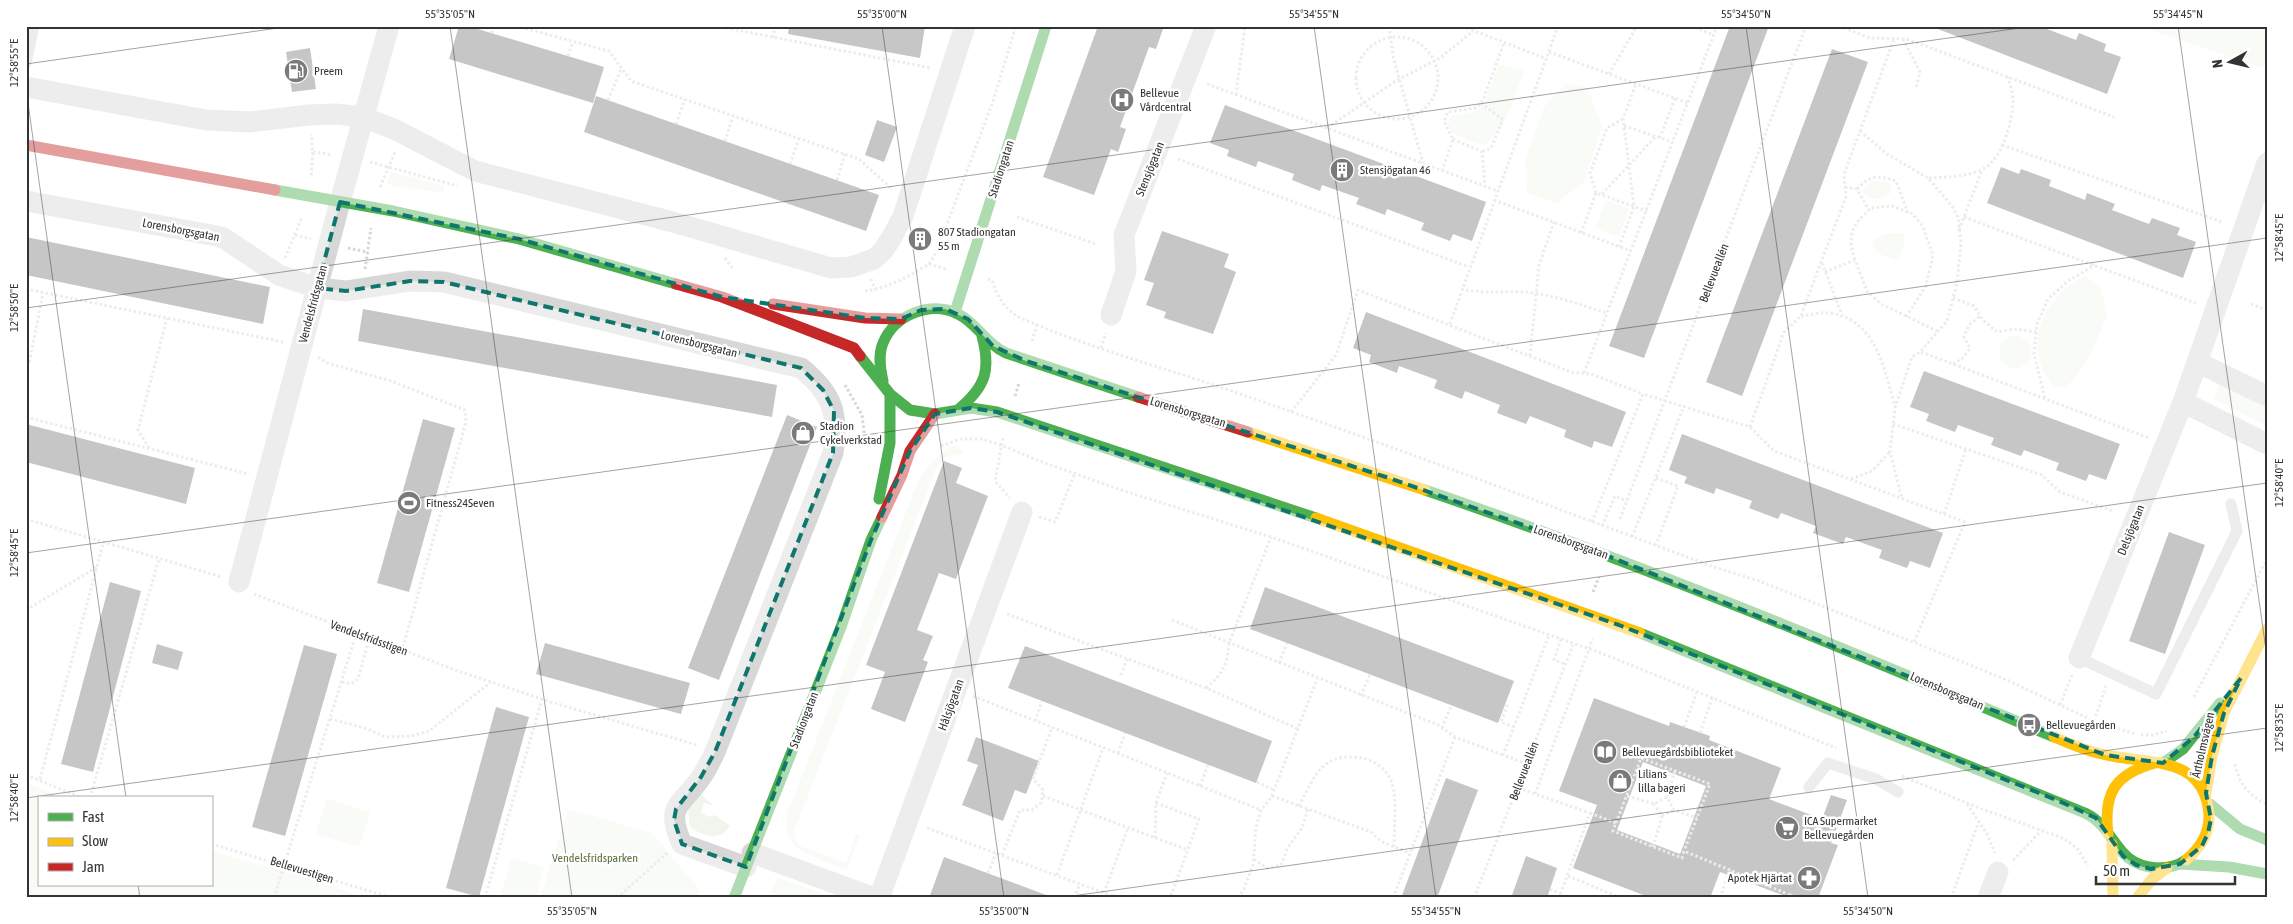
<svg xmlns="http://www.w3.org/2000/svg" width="2293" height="924" viewBox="0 0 2293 924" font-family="'Asap Condensed',sans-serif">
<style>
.green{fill:#f1f5ed}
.building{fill:#818181;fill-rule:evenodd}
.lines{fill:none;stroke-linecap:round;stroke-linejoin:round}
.path{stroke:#d6d6d6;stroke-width:3;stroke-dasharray:2.5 2.5;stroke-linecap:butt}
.lane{stroke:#d7d7d7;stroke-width:11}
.street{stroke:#d7d7d7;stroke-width:21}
.fast{stroke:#4caf50;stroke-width:11}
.slow{stroke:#ffc107;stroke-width:11}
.jam{stroke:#c62828;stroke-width:11}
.marked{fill:none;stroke:#0f766e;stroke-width:4;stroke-dasharray:10 6;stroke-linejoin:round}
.ticks{fill:none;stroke:#333;stroke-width:1;stroke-opacity:0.45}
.labels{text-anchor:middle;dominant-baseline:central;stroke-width:5;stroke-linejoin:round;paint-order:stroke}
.poi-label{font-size:12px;fill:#333;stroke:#fff;text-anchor:start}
.street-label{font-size:12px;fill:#333;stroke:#fff}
.park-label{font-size:12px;fill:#56703f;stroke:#fff}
.neatline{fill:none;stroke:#333;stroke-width:2}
.ticks-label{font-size:12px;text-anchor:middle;fill:#333}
</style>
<rect width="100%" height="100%" fill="#fff"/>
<path class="green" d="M2140 26H2267V69Z
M1499 64 1524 71C1515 95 1505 133 1483 145 1472 142 1462 137 1452 132L1447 123 1452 116 1478 111 1486 100Z
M1567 83 1587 88 1602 126 1584 182 1556 203 1527 193 1526 158 1544 107Z
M391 172 445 186 443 193 393 186 387 183Z
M1873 181 1890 183 1892 191C1883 201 1871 203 1862 191Z
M1606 200 1629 209 1619 237 1596 228Z
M1903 233C1906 245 1903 251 1896 260L1877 253 1873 246 1874 239 1886 234Z
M2085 276 2101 289 2107 316 2088 359 2067 387H2053C2047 377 2040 366 2038 355 2033 322 2057 288 2085 276Z
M1999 352a16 16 0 1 1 32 0a16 16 0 1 1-32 0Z
M2220 384 2267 408V426L2214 399Z
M956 445 964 453 946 457 937 467 794 831 798 845 846 863 856 834 860 835 847 869C820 859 779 852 787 814L917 484C927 467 937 451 956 445Z
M26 783 66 798H39V885H211V851L290 873 367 898H26Z
M700 794 713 805 704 803 701 812 708 817 715 815 730 826C719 842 704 836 690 827L688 809Z
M327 799 370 812 359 847 316 834Z
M569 809 652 833 698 888 700 898H540Z
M511 858 544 867 536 898H500Z
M777 877 834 898H785L771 893Z"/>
<path class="building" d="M459 26H468L604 67 593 103 449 59Z
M789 26H925L920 58 788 34Z
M1098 26H1164L1156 49 1149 47 1120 127 1126 129 1118 152 1111 149 1094 195 1043 177Z
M1730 26H1769L1644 358 1609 346Z
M1930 26H2039L2076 40 2079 33 2106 44 2104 51 2121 57 2107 94Z
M310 48 316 89 292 92 286 52Z
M1832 49 1868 62 1742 396 1706 382Z
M596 96 879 195 866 231 584 132Z
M1225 105 1486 202 1472 241 1453 234 1450 241 1421 230 1424 223 1387 209 1385 215 1356 204 1359 198 1322 185 1320 191 1292 180 1294 174 1258 161 1256 167 1227 156 1229 150 1210 143Z
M877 120 897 127 884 162 865 155Z
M2001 167 2019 174 2021 169 2051 180 2049 186 2085 200 2087 193 2115 204 2112 210 2149 224 2152 218 2180 228 2177 235 2196 242 2183 278 1987 203Z
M917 227 930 231 924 250 911 246Z
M1162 231 1229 254 1224 267 1236 272 1213 334 1164 318 1166 312 1146 305 1154 283 1144 280Z
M26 237 270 287 263 324 26 275Z
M363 309 777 385 772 417 358 341Z
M1366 312 1626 412 1612 447 1594 441 1592 448 1564 437 1566 430 1530 416 1526 424 1497 413 1500 405 1465 391 1462 399 1434 388 1437 380 1399 366 1397 373 1369 362 1371 355 1353 348Z
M1924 371 2120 444 2106 480 2089 474 2086 481 2056 470 2059 463 2024 450 2021 456 1991 445 1994 438 1958 425 1955 432 1926 421 1929 414 1910 407Z
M787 415 817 427 719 680 688 668Z
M423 419 455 428 409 592 377 583Z
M26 424 195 468 186 504 26 462Z
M1682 434 1943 533 1930 568 1910 561 1907 568 1879 558 1882 550 1846 537 1843 544 1813 533 1816 526 1781 513 1778 519 1749 508 1752 501 1716 488 1714 494 1684 483 1687 477 1669 470Z
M944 461 962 468 956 483 988 496 956 579 939 573 917 630 933 636 923 660 928 662 905 722 871 709 885 672 866 665Z
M2169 532 2205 545 2165 654 2129 641Z
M110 582 141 591 93 772 61 764Z
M1265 587 1514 681 1498 723 1250 629Z
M545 643 690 683 681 714 536 674Z
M157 644 183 652 178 670 152 663Z
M304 645 337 654 285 836 252 827Z
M1025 646 1272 741 1256 783 1008 688Z
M1594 698 1669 726 1670 722 1710 736 1709 740 1781 768 1769 799 1822 819 1831 795 1847 800 1831 843 1838 845 1818 898H1791L1720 872 1710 898H1651L1573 868 1597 805 1559 791ZM1643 762 1706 786 1680 854 1617 830Z
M496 707 529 717 479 897 446 888Z
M976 737 1039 761 1026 794 1015 790 1003 821 962 805 978 765 967 761Z
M1446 778 1478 790 1437 898H1401Z
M1526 856 1557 868 1547 898H1511Z
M944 857 1049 896 1048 898H929Z"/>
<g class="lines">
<path class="path" d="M516 26 609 51 631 81 859 159 892 189
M716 26 931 68
M1389 26 1393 56 1423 163
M1462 26 1547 59
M1690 26 1714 35
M1839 26 1870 38 1907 39 2114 117
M492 33 494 26
M1356 78a41 41 0 1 1 82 0a41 41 0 1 1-82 0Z
M773 38 775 26
M1903 39 1920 72 1916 88
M1549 52 1688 103
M568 56 573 42
M1609 74 1637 26
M1207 84 1498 191
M1236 95 1245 26
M608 100 621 69
M1481 103 1503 120 1491 148 1482 152
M676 124 685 99
M1624 126 1673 142
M1327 128 1396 81 1440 58 1473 31
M1860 131 1887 154 1928 178 1951 205 1958 217 1961 244 1957 283 1947 321 1920 352 1912 357 1895 408 1890 451 1902 499
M1660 138 1675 98
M1453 139 1482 152 1485 187
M725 141 733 116
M2002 145 2222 222
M313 152 333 155
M1178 159 1469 267
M370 162 458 186
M790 164 799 138
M1442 171 1453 139 1444 121 1448 112 1477 108 1483 100 1504 43
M311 175 313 152 311 134
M1929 178C1947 177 1966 177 1983 169 2002 160 2013 120 2013 100 2013 93 2010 85 2008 77
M837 180 845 154
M380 187 395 152
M1845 187 1857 189 1869 210
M1857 189C1870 175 1878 175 1896 181L1908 213
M1596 193 1590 173 1607 128 1623 119
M1602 194 1656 136
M1494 200 1631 251
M1017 217 1096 244
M1964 217 2198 304
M1959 230 1982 170
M1581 233 1596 193 1647 211
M295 235 311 239
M1619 247 1634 206 1623 119 1636 84
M348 248 368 252
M285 258 302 217
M725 258 733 269
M1855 260C1847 234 1851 226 1871 208L1892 206 1913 214 1923 227 1933 255 1926 286 1906 317
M1822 263 1842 315
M929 264 937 251 993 101 1016 26
M365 269 371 228
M1825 272 1855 260 1867 291 1881 304 1937 331
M871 279 875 290
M988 279 992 280C997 297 1006 312 1023 319 1094 350 1170 369 1243 395 1401 449 1558 509 1714 567L1759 581 1928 648 2007 680 2094 721 2135 734
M26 289 283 342
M1461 289C1483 294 1502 291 1524 292 1552 294 1580 305 1607 313
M865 291C888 288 910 276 929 264L946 269
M1953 298 1974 306 1983 320 1997 332 2015 329 2036 332
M2251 304 2267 310
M1801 316C1810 315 1820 312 1828 313 1875 317 1885 370 1895 407
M1450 324 1558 26
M1032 341 1037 324
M1101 348 1106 333
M1921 352 2149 438
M1530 356 1539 265 1554 222
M318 357 327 363 391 381 465 410 466 422 402 651
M26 363 29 364 43 293
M1953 364 1963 358 1970 348 1964 337 1969 325 1980 316
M1584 373 1717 26
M845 385 862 415 865 439
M1015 396 1019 383
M2045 398 2034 354 2037 324 2048 299 2068 281 2095 265
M1291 412 1336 355 1358 290 1571 372 1591 374 1643 394
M26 417 248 474
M1893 424 2042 475 2060 492 2113 511
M1750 427 1784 332 1801 316 1821 262 1846 197 1844 174 1894 39
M1003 438 995 481 1010 498
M941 446 960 439H982L1001 445 1037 460 1121 490 1271 537 1601 653 1836 748
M149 448 138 430 167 318
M1656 478 1678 486 1656 545
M1851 479 1872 471 1890 452
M1944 514 1966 449
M1039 517 1055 522 1075 473
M26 519 222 577
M1620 519 1806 26
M1592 522 1643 394 1750 427 1774 451 1965 522 1914 642
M1602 526 1615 496 1627 501
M1632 537 1684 406
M1593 592 1599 577
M254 594 458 671 551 702 697 745
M26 610 97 567
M1007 614 1206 688 1298 729
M1172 620 1438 725 1455 737 1503 755
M1561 639 1554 660 1565 664
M1279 663 1287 643
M1121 675 1127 659
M342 682 351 684 358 679 369 639
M1206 688C1222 675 1228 664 1229 643L1271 537
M973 696 1261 810
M1361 696 1370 674
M2194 697 2267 559
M1506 705 1507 706 1501 722 1514 727
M2060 705 2072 675
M330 719 365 728 385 737 411 736 429 731 491 682
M1035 721 1042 701
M2094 721 2106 686
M1684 727 1697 692
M1442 728 1451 706
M1700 733 1712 698
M2141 735H2153L2167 731
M1118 753 1125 733
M1527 764 1503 755 1549 635
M2235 764C2239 783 2248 796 2267 804
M1675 771 1667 797 1674 810 1697 818
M26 775 83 798
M1902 776 1979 808 2063 838 2077 848 2088 866
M40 779 103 544
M1257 782 1274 790
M1200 786 1208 765
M1518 788 1590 813 1559 898
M1535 794 1593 638
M1043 796 1188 850
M1272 796 1371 832 1382 842 1410 853
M1627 796 1654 804 1667 797
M90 798 159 559
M1156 803 1199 819 1170 898
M1967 804 1987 834 1995 853
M1299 806C1306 793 1314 773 1326 764 1346 751 1378 756 1390 778 1398 794 1394 829 1394 847
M1590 813 1616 823 1613 831 1682 858 1684 851 1790 895 1789 898
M1662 816 1674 810
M1616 823 1641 758 1710 784 1684 851
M927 828 1118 898
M1155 838 1156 803 1167 773
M211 844 393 898
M1653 847 1662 816 1654 804
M1002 855 1020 810H1032L1041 803 1043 790 1033 779 1052 727
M1254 859 1267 868 1281 865 1288 847 1302 828 1308 809
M2013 860 2041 831
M988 873 996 853
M1057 875 1103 748
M1568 876 1621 898
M1550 889 1561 894
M1104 893 1128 828
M1790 895 1798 898
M274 898 356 634
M485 898 542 699
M617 898 667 853
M1074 898 1080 884
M1238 898 1244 889 1253 865 1256 827 1261 810 1271 798 1317 679
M1393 898 1455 737
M1474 898 1573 645
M1720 898 1730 869
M1951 898 1979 821"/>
<path class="lane" d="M26 63 34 26
M2079 658 2156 694 2237 531 2231 504
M1809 787 1828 763 1876 779 1898 792"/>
<path class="street" d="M26 87 206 120 250 122 309 115 336 114 363 117 396 130 475 171 673 222 831 268 851 267 874 259 883 251 892 237 903 216 965 26
M26 201 222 237 279 275 317 288 346 291 410 281 444 282 801 368C833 394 839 414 833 453L715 752C711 760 707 769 702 776 682 806 664 804 682 844L746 867
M1111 315 1126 271 1124 235 1206 26
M2197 362 2267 396
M2183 402 2267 444
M239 582 340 202 389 26
M2079 658 2183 402 2267 163
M752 853 875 898
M879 898 1022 512
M1988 898 1998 872"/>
<path class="fast" d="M275 190 393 211 519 239 676 284
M955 312 1046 26
M860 356 890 394 910 410 935 414 971 408 997 412 1316 518
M883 381C880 368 878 355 883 343 894 315 931 300 958 314 977 323 986 344 1006 353L1138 397
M959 409C986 386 991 370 982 336
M1425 490C1639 563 1846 649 2054 737
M879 499 890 443V394
M1640 633 2085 813C2118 829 2113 865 2157 868 2167 868 2178 866 2186 860
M2163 763 2183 749 2220 703
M2210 804 2240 829 2267 840
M2180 864 2229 867 2267 874
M734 898 841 627 871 540 882 517"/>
<path class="slow" d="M1248 432 1425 490
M1316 518 1640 633
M2054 737C2073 745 2092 753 2112 756 2153 764 2204 757 2209 814 2210 832 2200 848 2186 860
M2206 793 2212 756 2224 713 2267 629
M2108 834C2103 793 2115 774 2155 763
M2112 844 2113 898
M2137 898 2152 879 2167 868"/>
<path class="jam" d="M26 145 275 190
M676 284 722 297 854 348 860 356
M773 304 865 318 901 319
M1138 397 1248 432
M882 517 902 475 910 451 935 414"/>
</g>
<path d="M0 0H2293V924H0ZM340 202 519 239 722 297 865 318 901 319 921 310 945 309 968 319 993 346 1026 361 1386 477 1583 546 2105 755 2163 763 2194 737 2241 678 2224 713 2212 756 2206 793 2211 819 2208 833 2202 846 2180 864 2151 869 2136 865 2123 856 2096 818 2059 801 1619 625 997 412 971 408 935 414 910 451 871 540 746 867 682 844 674 820 676 809 701 777 715 752 833 453 834 411 823 390 801 368 444 282 410 281 346 291 317 288Z" fill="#fff" fill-opacity=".55" fill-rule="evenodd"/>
<path class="marked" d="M340 202 519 239 722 297 865 318 901 319 921 310 945 309 968 319 993 346 1026 361 1386 477 1583 546 2105 755 2163 763 2194 737 2241 678 2224 713 2212 756 2206 793 2211 819 2208 833 2202 846 2180 864 2151 869 2136 865 2123 856 2096 818 2059 801 1619 625 997 412 971 408 935 414 910 451 871 540 746 867 682 844 674 820 676 809 701 777 715 752 833 453 834 411 823 390 801 368 444 282 410 281 346 291 317 288Z"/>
<path class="ticks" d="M450 26 572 898M882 26 1004 898M1314 26 1436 898M1746 26 1868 898M2178 26 2267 657M26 64 292 26M26 89 126 798M26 308 2034 26M26 553 2267 238M26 798 2267 483M138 885 140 898M1058 898 2267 728"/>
<defs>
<g id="fuel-disc" transform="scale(1.25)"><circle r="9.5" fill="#7a7a7a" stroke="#fff"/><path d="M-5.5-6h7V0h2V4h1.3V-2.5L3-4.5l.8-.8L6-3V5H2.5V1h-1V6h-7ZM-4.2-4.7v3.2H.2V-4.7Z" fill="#fff"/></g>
<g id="hospital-disc" transform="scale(1.25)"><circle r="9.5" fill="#7a7a7a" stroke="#fff"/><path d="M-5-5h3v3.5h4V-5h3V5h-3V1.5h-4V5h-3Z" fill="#fff"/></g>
<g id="building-disc" transform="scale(1.25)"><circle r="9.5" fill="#7a7a7a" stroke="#fff"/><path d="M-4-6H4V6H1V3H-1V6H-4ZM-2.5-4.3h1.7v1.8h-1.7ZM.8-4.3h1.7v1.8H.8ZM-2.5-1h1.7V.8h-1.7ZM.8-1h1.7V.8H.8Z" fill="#fff"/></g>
<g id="shop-disc" transform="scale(1.25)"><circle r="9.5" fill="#7a7a7a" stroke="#fff"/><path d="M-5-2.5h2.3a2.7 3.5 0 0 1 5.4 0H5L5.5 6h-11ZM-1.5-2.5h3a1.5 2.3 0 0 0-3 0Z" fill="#fff"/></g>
<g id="stadium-disc" transform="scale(1.25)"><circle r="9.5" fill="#7a7a7a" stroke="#fff"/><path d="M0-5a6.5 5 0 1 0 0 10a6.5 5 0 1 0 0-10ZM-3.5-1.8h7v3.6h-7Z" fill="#fff"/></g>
<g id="bus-disc" transform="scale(1.25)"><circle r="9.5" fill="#7a7a7a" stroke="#fff"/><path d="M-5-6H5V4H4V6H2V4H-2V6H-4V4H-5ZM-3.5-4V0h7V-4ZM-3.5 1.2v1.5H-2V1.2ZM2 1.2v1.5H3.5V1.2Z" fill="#fff"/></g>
<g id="library-disc" transform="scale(1.25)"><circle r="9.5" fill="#7a7a7a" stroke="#fff"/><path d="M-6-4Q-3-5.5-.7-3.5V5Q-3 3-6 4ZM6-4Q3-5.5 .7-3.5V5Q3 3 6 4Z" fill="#fff"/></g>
<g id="supermarket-disc" transform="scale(1.25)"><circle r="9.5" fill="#7a7a7a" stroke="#fff"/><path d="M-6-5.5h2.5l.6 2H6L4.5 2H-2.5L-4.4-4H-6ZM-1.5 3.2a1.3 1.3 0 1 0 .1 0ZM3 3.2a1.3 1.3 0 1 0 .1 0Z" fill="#fff"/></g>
<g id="pharmacy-disc" transform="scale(1.25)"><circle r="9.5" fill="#7a7a7a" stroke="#fff"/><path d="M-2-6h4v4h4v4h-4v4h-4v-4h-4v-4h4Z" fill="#fff"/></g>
</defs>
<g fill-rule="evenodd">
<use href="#fuel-disc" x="296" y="71"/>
<use href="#hospital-disc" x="1122" y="100"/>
<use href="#building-disc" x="1342" y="170"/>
<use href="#building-disc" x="920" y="239"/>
<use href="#shop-disc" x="803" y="433"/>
<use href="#stadium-disc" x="409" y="503"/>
<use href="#bus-disc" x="2029" y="725"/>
<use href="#library-disc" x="1605" y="752"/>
<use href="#shop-disc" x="1620" y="781"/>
<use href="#supermarket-disc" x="1787" y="828"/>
<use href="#pharmacy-disc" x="1809" y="878"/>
</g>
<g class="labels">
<g class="poi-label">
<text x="314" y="71">Preem</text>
<text x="1140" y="93">Bellevue<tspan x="1140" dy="14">Vårdcentral</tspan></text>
<text x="1360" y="170">Stensjögatan 46</text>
<text x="938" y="232">807 Stadiongatan<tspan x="938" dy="14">55 m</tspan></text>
<text x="820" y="426">Stadion<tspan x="820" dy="14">Cykelverkstad</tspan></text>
<text x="426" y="503">Fitness24Seven</text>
<text x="2046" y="725">Bellevuegården</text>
<text x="1622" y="752">Bellevuegårdsbiblioteket</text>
<text x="1638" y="774">Lilians<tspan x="1638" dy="14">lilla bageri</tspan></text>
<text x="1804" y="821">ICA Supermarket<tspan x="1804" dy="14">Bellevuegården</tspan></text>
<text x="1792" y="878" text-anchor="end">Apotek Hjärtat</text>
</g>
<g class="street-label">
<text transform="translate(1001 169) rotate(-72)">Stadiongatan</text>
<text transform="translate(1150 169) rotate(-68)">Stensjögatan</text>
<text transform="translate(181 230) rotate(11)">Lorensborgsgatan</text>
<text transform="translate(1714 273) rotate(-69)">Bellevueallén</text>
<text transform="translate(313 304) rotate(-75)">Vendelsfridsgatan</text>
<text transform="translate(699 344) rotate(14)">Lorensborgsgatan</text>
<text transform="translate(1188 412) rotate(17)">Lorensborgsgatan</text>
<text transform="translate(2131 530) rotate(-68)">Delsjögatan</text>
<text transform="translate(1571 542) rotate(20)">Lorensborgsgatan</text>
<text transform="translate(369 638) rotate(20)">Vendelsfridsstigen</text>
<text transform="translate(1947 691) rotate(23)">Lorensborgsgatan</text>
<text transform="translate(951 705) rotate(-70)">Hålsjögatan</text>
<text transform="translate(804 720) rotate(-69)">Stadiongatan</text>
<text transform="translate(2203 745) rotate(-77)">Ärtholmsvägen</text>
<text transform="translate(1524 771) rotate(-69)">Bellevueallén</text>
<text transform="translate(302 870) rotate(17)">Bellevuestigen</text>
</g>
<g class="park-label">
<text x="595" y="858">Vendelsfridsparken</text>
</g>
</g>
<rect width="2293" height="924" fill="none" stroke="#ffffff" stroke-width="55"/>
<rect x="38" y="796" width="175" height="90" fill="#ffffff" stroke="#adadad"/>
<rect x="48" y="813" width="25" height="8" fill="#4caf50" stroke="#adadad"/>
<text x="82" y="822" font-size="15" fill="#333333">Fast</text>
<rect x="48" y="838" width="25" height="8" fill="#ffc107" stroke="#adadad"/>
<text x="82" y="846" font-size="15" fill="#333333">Slow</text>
<rect x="48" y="863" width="25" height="8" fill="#c62828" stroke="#adadad"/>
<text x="82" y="872" font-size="15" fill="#333333">Jam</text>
<g transform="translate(2230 62) rotate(262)" stroke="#ffffff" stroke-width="4" paint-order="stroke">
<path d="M0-4L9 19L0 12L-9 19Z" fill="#333333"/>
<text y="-8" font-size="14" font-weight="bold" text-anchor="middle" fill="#333333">N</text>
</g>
<path d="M2096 876v8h139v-8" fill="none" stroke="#333333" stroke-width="2.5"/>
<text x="2103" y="876" font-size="15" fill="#333333" stroke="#ffffff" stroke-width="4" paint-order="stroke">50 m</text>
<rect x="28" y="28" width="2238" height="868" class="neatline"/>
<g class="ticks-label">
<text x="450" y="18">55°35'05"N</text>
<text x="882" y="18">55°35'00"N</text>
<text x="1314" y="18">55°34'55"N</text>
<text x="1746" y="18">55°34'50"N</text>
<text x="2178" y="18">55°34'45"N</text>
<text transform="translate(14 63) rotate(-90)" y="4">12°58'55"E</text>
<text transform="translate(2279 238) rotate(-90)" y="4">12°58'45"E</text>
<text transform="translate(14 308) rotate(-90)" y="4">12°58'50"E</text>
<text transform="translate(2279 483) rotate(-90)" y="4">12°58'40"E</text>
<text transform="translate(14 553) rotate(-90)" y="4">12°58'45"E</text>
<text transform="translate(2279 728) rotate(-90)" y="4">12°58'35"E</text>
<text transform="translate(14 798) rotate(-90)" y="4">12°58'40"E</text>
<text x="572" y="915">55°35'05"N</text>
<text x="1004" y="915">55°35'00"N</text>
<text x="1436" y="915">55°34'55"N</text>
<text x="1868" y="915">55°34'50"N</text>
</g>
</svg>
